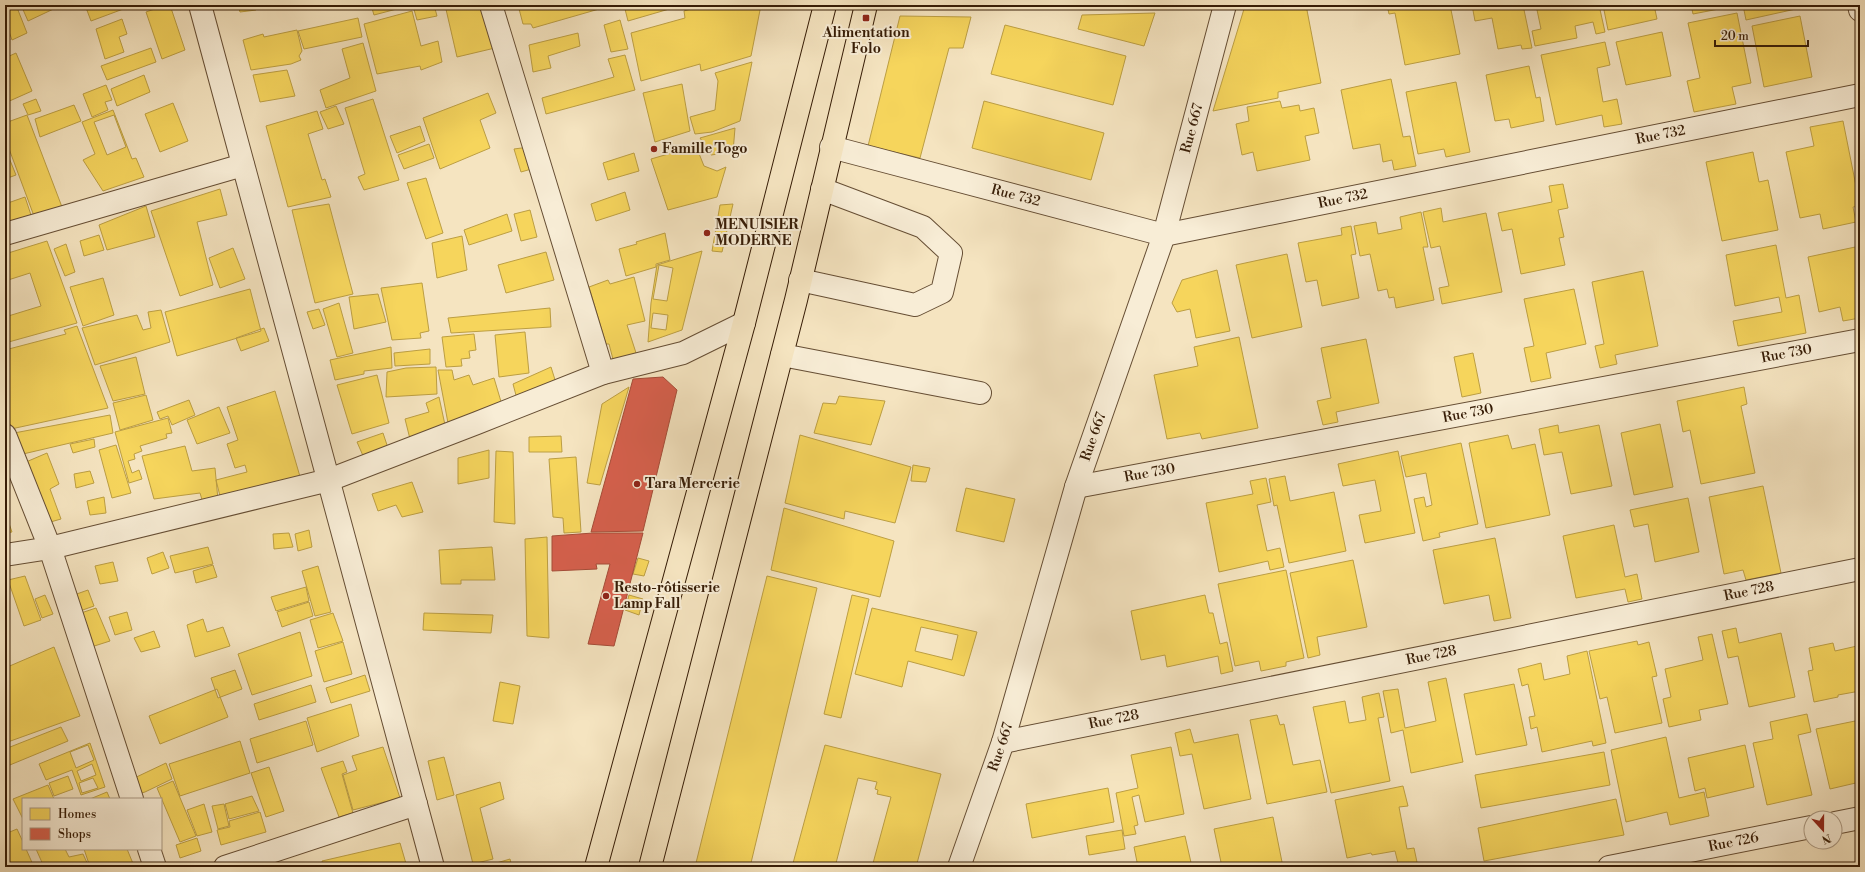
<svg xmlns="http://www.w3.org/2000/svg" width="1865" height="872" viewBox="0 0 1865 872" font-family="'Libre Bodoni',serif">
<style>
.homes{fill:#f6d55c;stroke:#bc9e42;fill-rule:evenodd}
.shops{fill:#d6604d;stroke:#a64c38}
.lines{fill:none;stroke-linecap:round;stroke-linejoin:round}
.minor-casing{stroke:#664e34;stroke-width:24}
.major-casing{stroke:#361c06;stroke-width:24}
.minor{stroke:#f8edd6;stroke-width:22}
.major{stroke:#f5e4c0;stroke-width:22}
.poi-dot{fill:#8f2418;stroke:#f8edd6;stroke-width:1.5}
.labels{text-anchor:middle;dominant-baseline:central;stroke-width:4;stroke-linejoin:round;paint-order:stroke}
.poi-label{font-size:14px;font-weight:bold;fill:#361c06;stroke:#f8edd6;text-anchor:start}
.street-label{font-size:14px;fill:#361c06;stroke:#f8edd6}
</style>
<rect width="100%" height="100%" fill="#f5e4c0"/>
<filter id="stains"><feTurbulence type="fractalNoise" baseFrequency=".005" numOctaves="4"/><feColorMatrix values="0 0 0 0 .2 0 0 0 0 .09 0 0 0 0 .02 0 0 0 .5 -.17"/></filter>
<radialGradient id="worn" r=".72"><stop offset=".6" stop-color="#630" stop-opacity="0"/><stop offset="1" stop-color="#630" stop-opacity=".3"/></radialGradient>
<path class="homes" d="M5 5H16L27 33 12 40 5 20Z
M21 5H62L28 21Z
M85 5H134L91 21Z
M166 5H170L185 50 162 59 146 12Z
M238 5H254L256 10 240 12Z
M371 5H412L374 15Z
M418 5H434L437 16 417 20 413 6Z
M445 5H483L495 48 457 57Z
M518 5H613L533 28 531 24H523Z
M624 5H683L628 21Z
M704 5H761L751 56 701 71 700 64 641 81 631 33 685 18 684 11Z
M1086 5H1135L1086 6Z
M1263 5H1306L1321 83 1278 92V98L1213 111 1244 9Z
M1387 5H1450L1460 54 1405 65 1395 13 1389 14Z
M1472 5H1523L1532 48 1522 49 1521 45 1498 49 1492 18 1475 21Z
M1536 5H1599L1605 32 1596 34 1593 22 1575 26 1577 38 1535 46 1532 31 1541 29Z
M1603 5H1654L1657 19 1608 30Z
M1691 5H1724V8L1693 14Z
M1743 5H1814L1746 20Z
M412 11 421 46 438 41 442 62 421 70 420 66 377 74 364 24Z
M1155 13 1144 46 1078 29 1082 15Z
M1737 13 1751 83 1732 87 1736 104 1694 112 1687 81 1700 78 1688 23Z
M900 16 971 17 963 48H949L920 158 868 146Z
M1800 16 1812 77 1764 87 1752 26Z
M358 18 362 37 304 49 298 31Z
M122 19 127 34 119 37 124 52 105 59 96 29Z
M620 20 628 49 611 52 604 25Z
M1005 25 1126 56 1113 105 991 74Z
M5 28 10 40 5 42Z
M297 30 302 51 299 56 301 60 291 64 251 70 243 40 263 34 264 37Z
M1662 32 1671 76 1626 85 1616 42Z
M578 33 580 46 548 56 551 68 533 72 529 45Z
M1605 42 1610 65 1597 68 1603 102 1617 99 1622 124 1604 127 1602 115 1556 125 1541 55Z
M363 43 376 91 326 108 320 90 350 78 342 49Z
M151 48 156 62 107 80 101 66Z
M16 53 32 91 5 103V58Z
M625 55 635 90 546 114 542 98 614 77 608 59Z
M752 62 740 121 712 132 695 134 690 117 715 110 718 81 715 73Z
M1529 66 1536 98 1540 97 1544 121 1511 128 1509 119 1495 121 1486 75Z
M287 70 295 96 260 102 253 75Z
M144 75 150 92 117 106 111 89Z
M1391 79 1403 137 1410 136 1416 166 1394 170 1392 160 1383 162 1380 144 1353 149 1341 90Z
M1456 82 1470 152 1446 157 1444 149 1418 154 1406 92Z
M682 84 690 131 655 142 643 93Z
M106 85 112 100 105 102 108 110 92 117 83 94Z
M488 93 496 113 480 120 490 148 440 169 423 118Z
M36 99 41 111 28 115 23 104Z
M373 99 399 180 364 190 358 177 365 174 345 108Z
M984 101 1104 133 1091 180 972 148Z
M1280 101 1282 108 1299 105 1300 111 1314 108 1319 133 1305 136 1310 160 1257 171 1253 152 1242 155 1236 124 1249 121 1247 107Z
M173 103 188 141 160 152 145 114Z
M74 105 81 121 40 137 35 119Z
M336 106 344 124 328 129 320 112Z
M113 110 132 159 136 158 144 177 103 191 83 160 95 154 82 122ZM114 115 126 147 107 155 94 122Z
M317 111 323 129 308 134 322 180 325 179 331 197 288 207 266 126Z
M27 115 62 207 34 216 5 138V123Z
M1843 121 1860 206 1853 207 1856 222 1823 229 1820 214 1800 218 1786 152 1814 146 1810 127Z
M420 126 425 141 397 153 390 136Z
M735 128 733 152 711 155 700 138Z
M429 144 434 158 404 169 398 155Z
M696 146 704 166 717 171 726 167 717 197 668 210 651 159Z
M529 147 535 168 521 172 514 149Z
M5 148 16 175 5 179Z
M1753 152 1759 182 1768 180 1778 230 1722 241 1706 162Z
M634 153 639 171 608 180 603 163Z
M426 178 443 233 426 239 407 183Z
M1563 184 1568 208 1558 210 1564 237 1559 238 1565 265 1521 274 1512 229 1502 231 1498 213 1552 202 1549 186Z
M220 189 227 215 197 222 213 285 180 296 151 211Z
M625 192 630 210 596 221 591 204Z
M25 197 31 215 5 223V204Z
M329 204 353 294 315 303 292 210Z
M733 204 722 252 712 251 720 205Z
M146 206 155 237 107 250 99 225Z
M1441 208 1443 222 1486 213 1502 292 1442 304 1439 288 1449 286 1440 246 1431 248 1423 212Z
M530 210 537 237 521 241 514 214Z
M1421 212 1428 247H1423L1434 300 1396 308 1394 297 1389 298 1387 289 1378 291 1370 254 1360 256 1354 226 1376 222 1378 234 1402 229 1400 217Z
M507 214 512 231 469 245 464 230Z
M1351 226 1356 254 1351 255 1359 298 1322 306 1317 280 1306 282 1298 243 1342 235 1341 228Z
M665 233 670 260 656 264V267L626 276 619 249 637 244 636 242Z
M99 235 104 250 84 256 80 241Z
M462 236 467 270 437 278 432 243Z
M47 241 77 323 5 343V317L41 306 30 273 5 281V254Z
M66 244 75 272 65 276 54 249Z
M1776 245 1786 298 1799 295 1806 333 1738 346 1733 321 1782 312 1779 297 1735 306 1726 255Z
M1860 246V318L1843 321 1840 307 1819 312 1808 257Z
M233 248 245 279 220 288 209 258Z
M702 251 682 330 648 342 651 303 657 265ZM659 265 673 268 667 301 653 299ZM653 313 668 315 666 330 651 328Z
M546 252 554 280 506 293 498 265Z
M1287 254 1302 327 1252 338 1236 265Z
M1217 270 1230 331 1196 338 1190 309 1177 312 1172 303 1182 280Z
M1643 271 1658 346 1615 355 1617 364 1600 368 1595 346 1604 344 1592 282Z
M634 277 645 321 627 325 637 356 614 363 609 344H606L589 287 608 280 610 284Z
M103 278 114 315 83 326 70 287Z
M422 283 429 331 420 333 421 338 392 340 381 288Z
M250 289 261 331 177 356 165 312Z
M1574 289 1586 344 1546 353 1551 378 1531 382 1524 348 1534 346 1524 299Z
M378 294 386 322 354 329 349 297Z
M339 303 353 353 337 357 323 309Z
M550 308 551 327 451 333 448 318Z
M319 309 325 325 313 329 307 312Z
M161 310 170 342 95 365 82 328 137 315 143 330 151 328 148 312Z
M77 326 108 408 11 429 5 413V350L66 334 64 330Z
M264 328 269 341 241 351 236 338Z
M525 332 529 373 499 377 495 335Z
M474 334 476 350 469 351 470 358 461 359 462 366 446 367 442 337Z
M1239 337 1258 428 1202 439 1200 433 1167 439 1154 375 1198 366 1194 347Z
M1366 339 1379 403 1336 412 1338 422 1323 425 1317 401 1331 398 1321 348Z
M391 347 392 368 364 371V374L335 380 330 360Z
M430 349V364L395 366 394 353Z
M1473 353 1481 393 1462 397 1454 357Z
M136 357 145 394 113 401 100 366Z
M436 367 437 394 386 397 387 372 406 368Z
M551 367 556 383 517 399 513 384Z
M438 370H452L454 380 469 375 473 385 494 378 502 405 448 423Z
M377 375 389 423 352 434 337 385Z
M629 387 600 485 587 483 602 404Z
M1744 387 1747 404 1741 406 1755 473 1701 484 1690 430 1683 432 1677 401Z
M275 391 301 480 220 496 216 480 247 472 245 465 235 468 227 444 238 440 227 407Z
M146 395 153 420 120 430 113 403Z
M839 396 885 401 871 445 814 433 823 403 836 404Z
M439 397 445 425 410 439 405 419 429 412 426 403Z
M189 400 195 415 172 425 168 416 160 419 157 412Z
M219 407 230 433 197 444 187 420Z
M110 415 113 433 23 454 14 433Z
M168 418 172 433 166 434 167 438 140 446 142 451 134 454 135 459 128 461 132 473 139 470 142 479 129 483 115 432Z
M1660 424 1673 487 1634 495 1621 433Z
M1558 425 1559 433 1599 425 1612 486 1571 494 1562 452 1544 455 1539 429Z
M383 433 388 448 364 458 357 442Z
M800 435 911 467 895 523 845 511 844 519 785 503Z
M1508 435 1512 449 1535 444 1550 515 1486 528 1469 443Z
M561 436 562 452H529V437Z
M94 439 95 447 73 453 70 444Z
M1461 443 1478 524 1439 533 1440 537 1423 541 1414 499 1424 497 1426 507 1432 505 1426 473 1406 477 1401 456Z
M116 445 131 493 112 498 99 450Z
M185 446 192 471 215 468 218 500 203 503 200 493 154 499 142 456Z
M489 450V478L458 484V458Z
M496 451 513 452 515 524 494 522Z
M1398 451 1415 533 1365 543 1359 515 1381 511 1375 480 1343 486 1338 464Z
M47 453 59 484 50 489 61 519 47 523 26 462Z
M576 457 581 532 564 533 563 518 553 517 549 459Z
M913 465 930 468 926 482 911 481Z
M90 471 94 483 76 488 74 474Z
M1285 476 1290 501 1334 492 1346 551 1289 563 1277 505 1274 506 1269 479Z
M1266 478 1271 502 1257 505 1267 551 1280 548 1284 567 1270 570 1268 561 1219 572 1206 503 1253 494 1250 481Z
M412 482 423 512 402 517 396 505 378 511 372 494Z
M1763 486 1781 573 1746 580 1743 570 1724 574 1709 497Z
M966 488 1015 499 1004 542 956 531Z
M104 497 106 513 90 515 87 501Z
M1688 498 1699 552 1655 562 1648 524 1634 527 1630 510Z
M784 508 894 541 880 597 771 570Z
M5 512 12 532 5 533Z
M1614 525 1625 577 1637 574 1642 599 1628 602 1625 589 1576 598 1563 536Z
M309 530 312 547 298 551 295 534Z
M289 533 293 547 274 549 273 534Z
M547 537 549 638 527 636 525 539Z
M1495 538 1511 618 1494 621 1489 595 1444 604 1433 550Z
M208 547 213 564 175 573 170 556Z
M492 547 495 580H461V584H441L439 550Z
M163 552 169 568 152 574 147 558Z
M638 558 649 561 644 576 633 574Z
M1353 560 1367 627 1317 637 1320 655 1308 658 1290 573Z
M113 562 118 581 100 584 95 566Z
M213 565 217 577 196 583 193 571Z
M318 566 331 612 315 616 302 571Z
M1286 570 1304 658 1286 662V666L1261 671 1259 661 1235 666 1218 584Z
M25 576 41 620 24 626 8 580Z
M767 576 817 588 750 867H695Z
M306 587 309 601 276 611 271 597Z
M88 590 94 606 77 612 71 596Z
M45 595 53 614 42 618 35 599Z
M629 595 643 599 639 615 625 610Z
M852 595 869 599 841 718 824 714Z
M1205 595 1209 613H1213L1220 644 1227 642 1233 671 1221 674 1218 656 1167 667 1165 655 1141 660 1131 611Z
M309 602 313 616 282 627 277 612Z
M96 608 110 641 88 648 78 614Z
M872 608 977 632 964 676 908 661 902 687 855 674ZM921 627 958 635 952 660 915 651Z
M127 612 132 630 115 635 109 617Z
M333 613 343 641 318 648 310 620Z
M424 613 493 615 491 633 423 630Z
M203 619 207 632 223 627 230 646 195 657 187 625Z
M1736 628 1739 643 1781 633 1795 697 1749 707 1738 656 1728 658 1722 631Z
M154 631 160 647 141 652 134 638Z
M300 632 312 676 252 695 238 654Z
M1712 634 1728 704 1699 710 1701 720 1669 727 1663 699 1671 697 1665 669 1703 660 1698 637Z
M1637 641 1638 645 1649 642 1657 676 1652 677 1662 723 1615 733 1607 697 1600 699 1589 651Z
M343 642 352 674 324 682 315 651Z
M1833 643 1835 651 1857 646 1860 660V691L1838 695V697L1814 702 1808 671 1813 670 1809 648Z
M54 647 80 716 5 743V668Z
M1587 651 1606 743 1593 746 1592 741 1542 752 1537 727 1531 729 1529 717 1535 716 1528 684 1522 686 1518 669 1541 663 1544 680 1570 674 1567 656Z
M235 670 242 689 218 698 211 678Z
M365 675 370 691 331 703 326 688Z
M1446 678 1463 762 1411 773 1403 730 1391 733 1383 691 1398 689 1405 728 1436 721 1428 682Z
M500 682 520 686 513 724 493 721Z
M1514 684 1527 745 1476 755 1464 694Z
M311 685 316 702 259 720 254 704Z
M217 689 228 717 160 744 149 716Z
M1379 693 1384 717 1378 718 1390 781 1331 793 1313 707 1345 701 1349 723 1366 720 1362 697Z
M351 704 359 736 317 752 307 718Z
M1807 714 1811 732 1798 735 1812 795 1767 805 1753 743 1773 739 1770 722Z
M1277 715 1280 725 1284 724 1293 765 1320 760 1327 792 1267 804 1250 720Z
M1860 720V782L1830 789 1816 729Z
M306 721 313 745 257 763 250 739Z
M61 727 68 741 5 767V749Z
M1190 729 1194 743 1238 734 1251 799 1204 809 1192 754 1180 756 1175 733Z
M1666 737 1679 798 1704 792 1709 816 1670 825 1667 812 1626 822 1611 750Z
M240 741 250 773 180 796 169 764Z
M90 743 105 787 81 795 72 770 46 780 39 764ZM88 745 94 760 76 768 70 752ZM92 764 96 775 81 781 77 771ZM93 778 98 788 82 793 79 783Z
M825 745 941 774 916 867H872L891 797 877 794 878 790 875 789 877 782 858 778 835 867H792Z
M1745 745 1754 787 1707 798 1705 788 1695 791 1688 758Z
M383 747 400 798 353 810 343 775 357 770 352 756Z
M1171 747 1184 814 1145 822 1139 795 1132 797 1138 825 1134 826 1136 834 1124 836 1116 793 1138 788 1131 755Z
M1604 752 1610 785 1481 808 1475 775Z
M444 757 454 795 437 800 428 761Z
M343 761 347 772 342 774 353 813 339 817 321 768Z
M166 763 172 779 145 792 134 795 128 781Z
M269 767 284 811 266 817 251 773Z
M68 776 73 789 54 796 49 783Z
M173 781 196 836 180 842 157 788Z
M500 782 504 799 480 808 493 859 473 864 456 795Z
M48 785 54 799H23V819L13 799Z
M1403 786 1408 806 1399 807 1407 849 1414 848 1418 867H1399L1395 851 1372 855 1371 853 1347 858 1335 800Z
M1108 788 1114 822 1032 838 1026 804Z
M107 792 110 799H90Z
M252 796 259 811 229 819 225 804Z
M1616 799 1624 835 1484 861 1478 828Z
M204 804 212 832 197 836 187 810Z
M224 804 229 826 218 829 212 806Z
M260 812 266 832 221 845 217 830 230 827 229 821Z
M1273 817 1283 867H1222L1214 829Z
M17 829 23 842V849H26L34 867H5V834Z
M1122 830 1125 849 1089 855 1086 836Z
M1185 836 1192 867H1138L1134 847Z
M197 838 201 851 180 858 176 845Z
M400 843 407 867H323L322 861Z
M36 849H65L69 857 83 854 89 867H44Z
M84 849H127L134 866 90 867Z
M510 859 512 867H483Z
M1857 860H1860V867H1858Z"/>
<path class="shops" d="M663 377 677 390 643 531 591 532 633 379Z
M593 533H643L614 646 588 644 610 564H596L597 569 552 571V536Z"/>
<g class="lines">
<g class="minor-casing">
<g id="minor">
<path d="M200 5 433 867"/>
<path d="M491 5 603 373"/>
<path d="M1859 5 1860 10"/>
<path id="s1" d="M831 147 1164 235 1860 95"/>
<path d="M5 234 243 165"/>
<path d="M800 280 915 305 942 292 951 253 923 227 822 189"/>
<path d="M782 355 980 393"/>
<path d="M5 435 50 548 132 799"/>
<path id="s2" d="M1076 487 1860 340"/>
<path d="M5 555 50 548 329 480 477 423 603 373 683 353 744 323"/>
<path id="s3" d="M1003 742 1860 569"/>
<path d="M1835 823 1860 818"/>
<path d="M149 849 155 867"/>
<path d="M225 867 416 804"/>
<path id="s4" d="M959 867 1003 742 1076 487 1164 235 1225 5"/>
<path id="s5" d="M1609 867 1811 827"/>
</g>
</g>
<g class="major-casing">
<path id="major" d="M596 867 744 323 825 5
M650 867 796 300 866 5"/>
</g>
<use href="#minor" class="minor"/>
<use href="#major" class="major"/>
</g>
<g class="poi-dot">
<rect x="862" y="14" width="8" height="8" rx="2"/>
<circle cx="654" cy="149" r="4"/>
<circle cx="707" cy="233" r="4"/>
<circle cx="637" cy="484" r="4"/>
<circle cx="606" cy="596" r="4"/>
</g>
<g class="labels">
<g class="poi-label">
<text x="866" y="33" text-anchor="middle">Alimentation<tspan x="866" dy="16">Folo</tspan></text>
<text x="662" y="149">Famille Togo</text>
<text x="715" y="225">MENUISIER<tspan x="715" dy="16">MODERNE</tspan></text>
<text x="645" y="484">Tara Mercerie</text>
<text x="614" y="588">Resto-rôtisserie<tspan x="614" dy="16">Lamp Fall</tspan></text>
</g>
<g class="street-label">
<text stroke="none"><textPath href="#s4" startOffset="775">Rue 667</textPath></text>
<text stroke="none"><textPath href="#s1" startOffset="851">Rue 732</textPath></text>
<text stroke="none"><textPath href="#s1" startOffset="191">Rue 732</textPath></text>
<text stroke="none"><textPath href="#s1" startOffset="527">Rue 732</textPath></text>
<text stroke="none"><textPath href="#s2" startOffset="723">Rue 730</textPath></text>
<text stroke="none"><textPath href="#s2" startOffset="399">Rue 730</textPath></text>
<text stroke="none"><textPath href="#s4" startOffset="451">Rue 667</textPath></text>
<text stroke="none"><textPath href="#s2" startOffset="75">Rue 730</textPath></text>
<text stroke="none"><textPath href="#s3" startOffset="761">Rue 728</textPath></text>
<text stroke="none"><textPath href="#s3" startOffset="437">Rue 728</textPath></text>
<text stroke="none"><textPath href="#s3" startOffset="113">Rue 728</textPath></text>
<text stroke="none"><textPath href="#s4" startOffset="127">Rue 667</textPath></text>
<text stroke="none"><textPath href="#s5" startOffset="127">Rue 726</textPath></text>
</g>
</g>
<rect width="1865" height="872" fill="none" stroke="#f5e4c0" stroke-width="20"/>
<rect x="6" y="6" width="1853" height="860" fill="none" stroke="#361c06" stroke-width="2"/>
<rect x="10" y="10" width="1845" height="852" fill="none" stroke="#361c06"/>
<rect x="22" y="798" width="140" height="52" fill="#f8edd6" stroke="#aa9983"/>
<rect x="30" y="808" width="20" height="12" fill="#f6d55c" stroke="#aa9983"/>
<text x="58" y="818" font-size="12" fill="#361c06">Homes</text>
<rect x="30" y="828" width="20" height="12" fill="#d6604d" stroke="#aa9983"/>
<text x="58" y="838" font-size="12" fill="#361c06">Shops</text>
<g transform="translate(1823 830) rotate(159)"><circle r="19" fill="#f8edd6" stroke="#aa9983"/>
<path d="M0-3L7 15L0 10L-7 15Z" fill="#8f2418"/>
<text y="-6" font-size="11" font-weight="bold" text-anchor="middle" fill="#361c06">N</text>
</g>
<path d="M1715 40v6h93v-6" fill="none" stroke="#361c06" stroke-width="2"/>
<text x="1721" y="40" font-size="12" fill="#361c06" stroke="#f8edd6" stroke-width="3" paint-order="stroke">20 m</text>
<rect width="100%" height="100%" filter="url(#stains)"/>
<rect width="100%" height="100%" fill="url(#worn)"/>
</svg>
